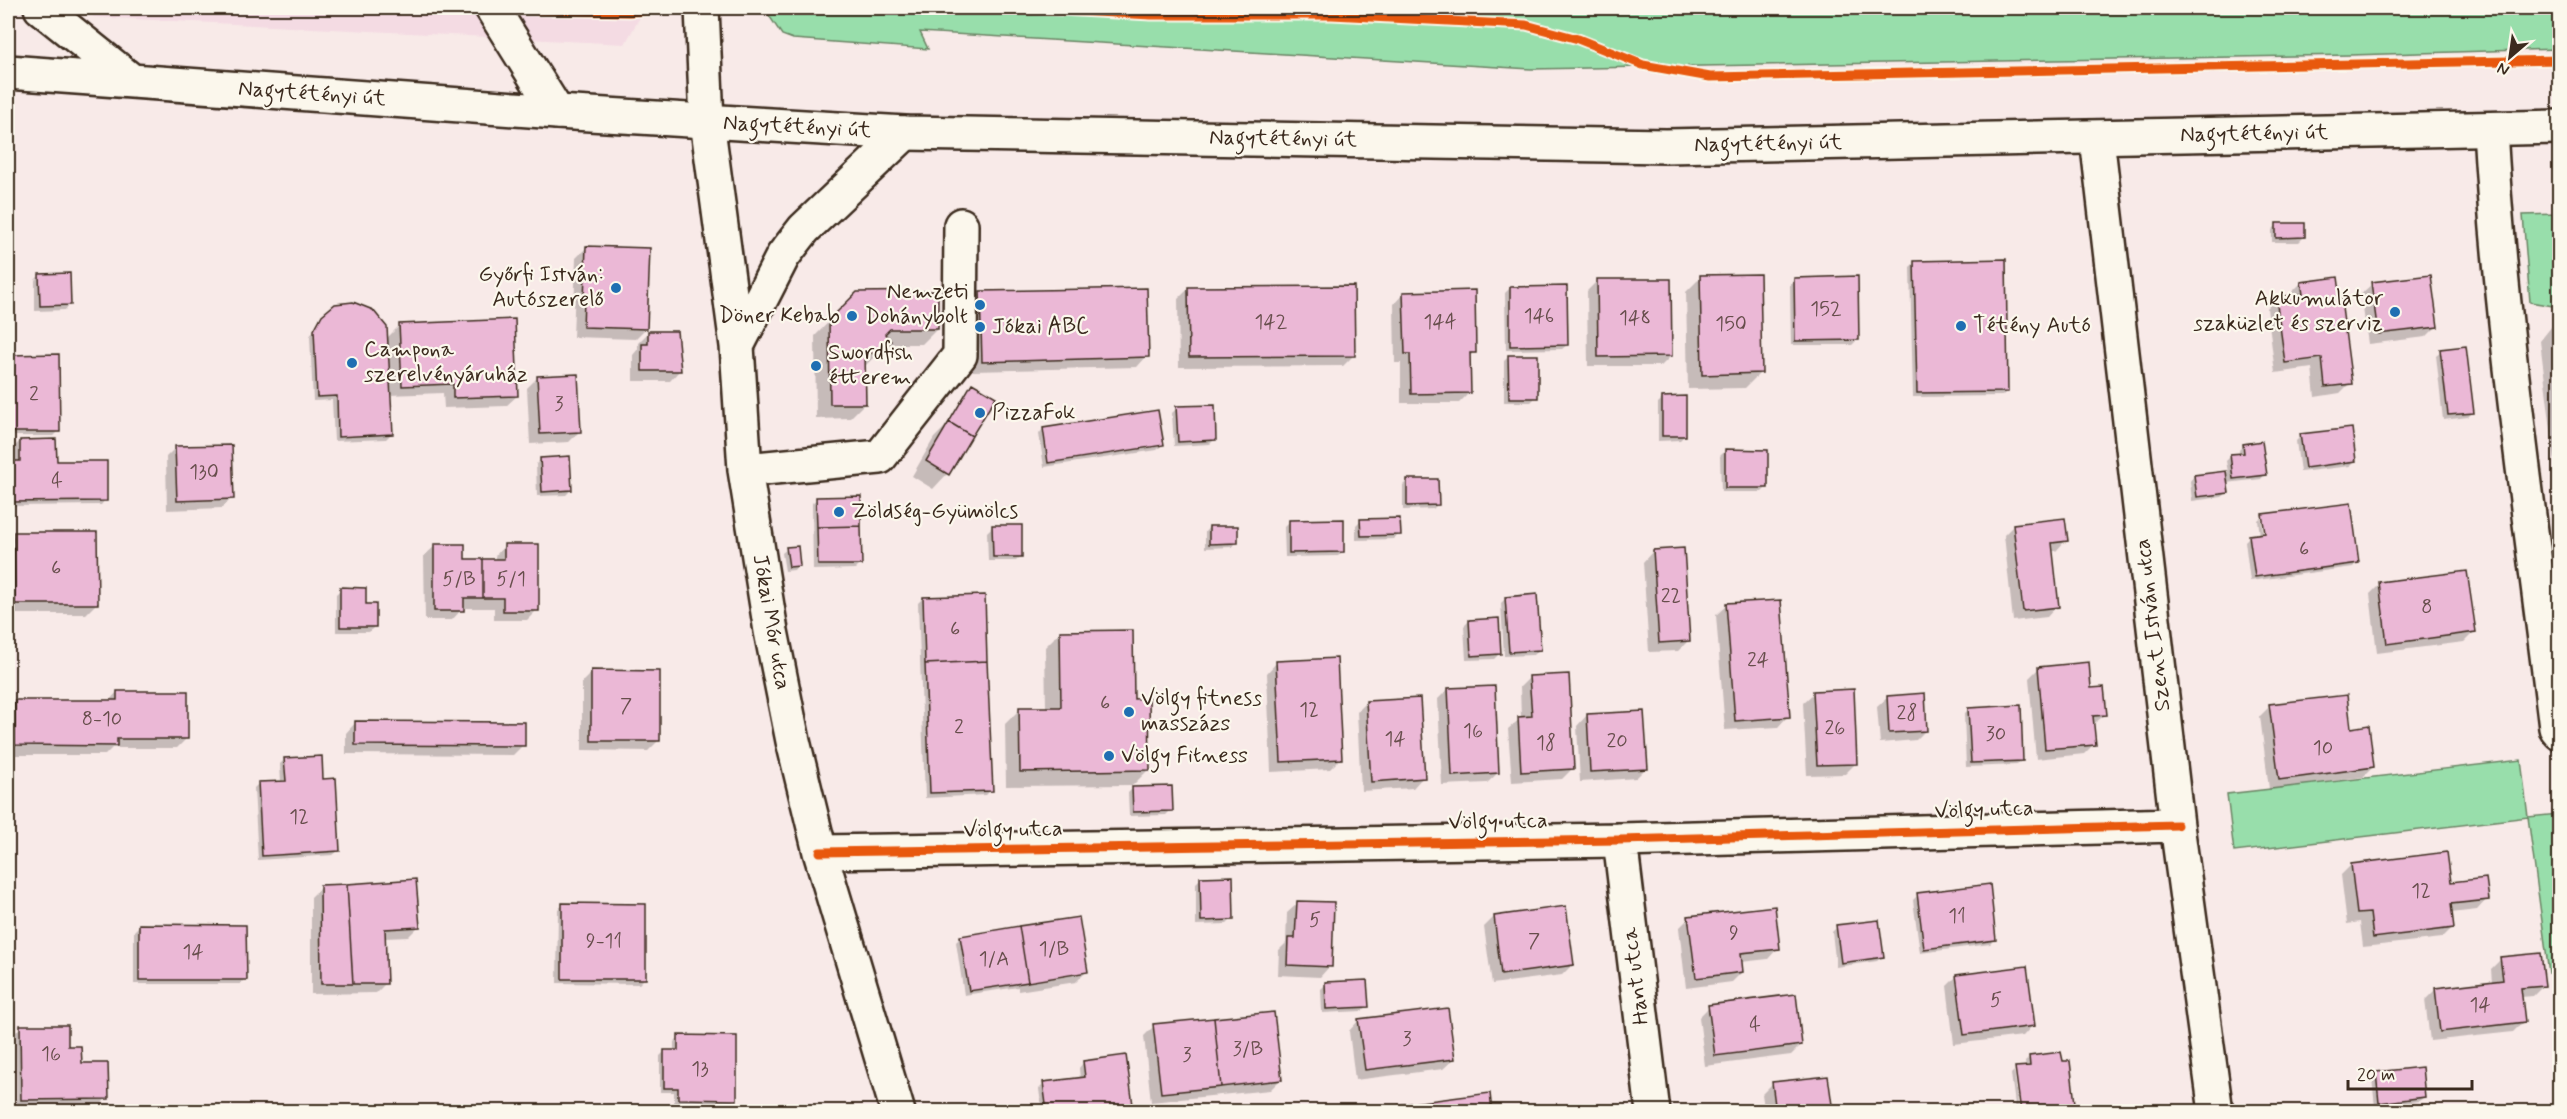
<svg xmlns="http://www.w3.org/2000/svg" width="2567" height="1119" viewBox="0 0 2567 1119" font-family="Mynerve,sans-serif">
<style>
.built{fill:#f4dbe3}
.green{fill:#98deab;stroke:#6a8464;stroke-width:1.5}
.shadow{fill:#0003;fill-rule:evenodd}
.building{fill:#ebb8d6;stroke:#3b2a1e;stroke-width:1.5}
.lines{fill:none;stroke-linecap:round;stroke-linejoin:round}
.minor-casing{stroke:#3b2a1e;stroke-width:38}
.major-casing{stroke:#3b2a1e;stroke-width:38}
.minor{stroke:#fbf7ec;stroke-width:33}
.major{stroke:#fbf7ec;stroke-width:33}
.cycleway-casing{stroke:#fbf7ec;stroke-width:13}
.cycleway{stroke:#e8590c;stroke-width:9}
.poi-dot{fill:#1f6fb2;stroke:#fbf7ec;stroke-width:2}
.labels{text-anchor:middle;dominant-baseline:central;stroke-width:4.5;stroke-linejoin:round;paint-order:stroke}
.number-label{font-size:20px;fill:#674e4c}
.street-label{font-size:22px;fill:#3b2a1e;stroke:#fbf7ec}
.poi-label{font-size:22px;fill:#3b2a1e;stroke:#fbf7ec;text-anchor:start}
</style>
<rect width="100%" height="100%" fill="#f8eae8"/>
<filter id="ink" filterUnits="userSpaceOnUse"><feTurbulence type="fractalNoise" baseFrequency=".0167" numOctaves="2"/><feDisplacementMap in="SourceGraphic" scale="12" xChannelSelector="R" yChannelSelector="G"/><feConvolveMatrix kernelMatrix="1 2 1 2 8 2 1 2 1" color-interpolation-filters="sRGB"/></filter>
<g filter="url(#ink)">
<path class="built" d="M80 8H645L625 44 94 17Z
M2559 971V1059L2549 973Z"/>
<path class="green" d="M764 8H2559L2560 49 2350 55 1531 69 920 32 928 49 793 39 782 35Z
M2559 214H2560L2559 307 2530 302 2523 215Z
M2521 760 2528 817 2559 814V971L2549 973 2528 817 2234 852 2227 794Z"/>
<path class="shadow" d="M2277 225 2304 237 2299 242H2272V230Z
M587 247 645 329 635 339 573 337 576 258Z
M1915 262 2007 391 2002 396 1913 397 1910 267Z
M39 276 69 305 65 310 35 311V280Z
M1701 277 1760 373 1745 388 1688 389 1686 292Z
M1795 279 1857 340 1852 345H1791L1790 284Z
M1597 281 1671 356 1661 366H1588L1587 291Z
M2301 283 2350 383 2340 393 2315 397 2312 368 2275 373 2267 308 2277 298 2292 296 2291 293Z
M2372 284 2436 327 2426 337 2368 344 2361 294Z
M1510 288 1567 345 1562 349 1506 350 1505 293Z
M1188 289 1353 356 1343 366 1179 367 1178 299Z
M857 293 937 329 922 344H887L864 367 865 403 850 418 816 419 815 336Z
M981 293 1147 356 1137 367 973 371 971 303Z
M1404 293 1474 352 1469 357 1470 392 1459 403H1401V363H1395L1394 304Z
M2560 316V495H2559L2540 341Z
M323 317 387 338 400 325 517 396 506 406 444 408 443 393 389 395 391 434 386 439 334 441 332 400 313 401 310 336Z
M649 332 680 370 670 381H633V355L638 349V343Z
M2441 351 2473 412 2468 417 2443 420 2436 355Z
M58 356 59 431 54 436H8V357Z
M1509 356 1536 397 1531 402H1504V361Z
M537 378 579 432 569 442 530 444 527 388Z
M973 385 947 474 933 489 912 476 934 438 944 428Z
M1663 398 1685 435 1680 440 1658 441V403Z
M1177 408 1215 439 1210 444 1174 446 1172 413Z
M1043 429 1162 445 1157 450 1044 467 1039 434Z
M2301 436 2355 461 2350 466 2300 472 2296 441Z
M20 441 55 462 105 500 101 505 8 506V463H16L15 446Z
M2244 445 2265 474 2261 479 2226 483 2227 493 2222 497 2192 501 2190 481 2194 476 2228 472 2226 461 2231 456 2240 455 2239 450Z
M176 447 232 498 222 508 167 510 166 457Z
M1725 451 1767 487 1762 492H1721L1720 456Z
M541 459 571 490 566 495 537 496 536 464Z
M1408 480 1437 505 1433 509 1403 510V485Z
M817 499 861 564 856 569 813 570 812 503Z
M2263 516 2357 562 2353 567 2250 581 2245 541 2250 536 2260 535 2258 520ZM2261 518H2264L2267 540 2264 541Z
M1361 520 1399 534 1394 539 1356 540V525Z
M1289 522 1343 551 1338 556 1285 557 1284 527Z
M2014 525 2066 540 2056 551H2051L2057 606 2047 617 2013 621 2004 535Z
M992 527 1021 556 1016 561H988L987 532Z
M1209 527 1237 542 1232 547 1205 548V532Z
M15 534 96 604 86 614H8V541Z
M505 545 537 610 527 620H494V608H463L452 620H425L424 556 435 546 463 561H495V556Z
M787 549 798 565 794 570 785 571 782 553Z
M1653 551 1688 641 1678 651 1649 652 1643 562Z
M2380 584 2474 632 2464 642 2377 653 2370 594Z
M341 589 364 606 374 627 369 632H336V594Z
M923 598 991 790 986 795 925 798 918 603Z
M1506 598 1539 650 1534 655 1504 656 1501 603Z
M1727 605 1788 716 1778 727 1725 730 1716 615Z
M1469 621 1499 654 1494 659 1466 660 1464 626Z
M1060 632 1133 701 1148 770 1133 785 1006 786 1005 724 1020 709 1046 708 1045 647Z
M1277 662 1340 759 1330 769 1271 772 1267 673Z
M2039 668 2090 689 2105 715 2092 725 2094 744 2084 754 2036 759 2029 678Z
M592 672 658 741 648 751 582 750V682Z
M1530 677 1572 769 1562 779 1512 782 1508 729 1521 718 1520 687Z
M1448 689 1498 773 1487 783 1442 785 1438 699Z
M117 692 187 738 177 748H112L105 755H8V709L16 701H109Z
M1814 693 1856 763 1845 774 1807 775 1803 703Z
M1888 697 1926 730 1916 740 1880 743 1877 707Z
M1367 702 1423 777 1413 788 1361 791 1357 712Z
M2270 706 2350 729 2373 767 2363 777 2269 789 2260 716Z
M1969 709 2022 760 2017 765 1966 767 1964 714Z
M1587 715 1646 768 1636 778 1580 782 1577 726Z
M356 722 523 745 513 755 346 754V733Z
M285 759 322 780 338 851 333 855 258 860 254 788 259 783 281 782 280 764Z
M1133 788 1171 810 1166 815 1129 816 1128 793Z
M2351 865 2450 884 2487 899 2477 910 2451 913 2452 928 2442 938 2363 947 2360 922 2347 924 2341 875Z
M1201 878 1232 919 1227 924 1196 925V883Z
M321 887 418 927 408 937 384 938 386 983 376 993 311 994V897Z
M1918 895 1995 939 1990 944 1920 953 1913 900Z
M1298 903 1330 966 1320 977 1278 975 1279 950 1286 943 1287 913Z
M563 905 644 979 639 984 557 983 558 909Z
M1494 917 1572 965 1562 975 1492 984 1484 927Z
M1689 918 1778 948 1768 959 1741 962 1742 972 1732 982 1686 988 1679 928Z
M139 926 245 979 240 984H134V931Z
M1837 927 1882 957 1877 961 1836 967 1832 932Z
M961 937 1086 972 1076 982 1018 991V987L964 995 956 942Z
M2501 959 2544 985 2533 996 2521 997 2523 1022 2513 1032 2430 1041 2425 1000 2435 990 2492 983 2491 969Z
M1957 976 2033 1025 2023 1036 1954 1044 1947 986Z
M1326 984 1367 1007 1362 1011 1322 1013 1321 989Z
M1709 1007 1801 1045 1791 1055 1705 1066 1699 1017Z
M1359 1020 1454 1059 1443 1069 1355 1080 1349 1031Z
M1154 1026 1280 1080 1270 1090 1151 1102 1144 1036Z
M21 1027 67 1047 107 1098 102 1103 17 1105 16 1032Z
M679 1037 735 1099 730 1104 674 1103V1092H660V1056L665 1051 674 1052V1042Z
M2030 1057 2062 1063 2014 1071 2019 1112H2016L2011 1074 2016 1069 2026 1068 2025 1062Z
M1083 1063 1132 1111 1042 1112 1039 1089 1044 1084 1080 1079 1079 1068Z
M2376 1074 2424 1097 2419 1101 2375 1107 2372 1078Z
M1772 1084 1831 1112 1764 1108 1762 1094Z"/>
<path class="building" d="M2276 223H2305V237L2276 238Z
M586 246 650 248 647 329 583 327Z
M2006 259 2008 392 1917 393 1914 261Z
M70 273 71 305 40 306 39 274Z
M1760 274 1762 373 1702 375 1700 275Z
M2431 275 2438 327 2378 334 2371 282Z
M1858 276 1859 340 1795 341 1794 278Z
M2338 277 2352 384 2325 387 2322 358 2285 363 2276 297 2303 294 2301 282Z
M1597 279H1671L1672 356 1598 357Z
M1354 286 1355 356 1189 357 1188 287Z
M1567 286 1568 345 1510 346V287Z
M1147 288 1149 357 982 362 980 291Z
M1475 290 1476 353H1470L1471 393 1411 394 1410 354H1405L1403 292Z
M938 291V329H890L885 334 891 341 876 357 869 350 865 354 866 404H830L829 320 857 292Z
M353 302 373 310 387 327 393 434 338 437 337 396 317 397 314 330 322 315 335 304Z
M515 319 518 396 453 398V384L402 386 399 324Z
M648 331H677L681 371H642V344H648Z
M2466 346 2474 413 2448 415 2440 349Z
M59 354 60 432H8V355Z
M1508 355H1538V398H1509Z
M578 374 581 432 540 434 537 376Z
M972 383 996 397 972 436 949 422Z
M1686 396V436H1662V397Z
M1215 405 1216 440 1178 442 1176 406Z
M1158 410 1164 445 1048 463 1043 428Z
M949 422 972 436 949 475 926 461Z
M2352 428 2356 461 2305 468 2300 434Z
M56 439 57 461H107V501L8 502V461H20V440Z
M2262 441 2267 475 2233 479 2230 454 2244 453 2243 444Z
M232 445 234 499 177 501 175 446Z
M1725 449 1768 450V488H1725Z
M570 456 572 490 542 492 540 458Z
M2226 471 2229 493 2197 497 2194 475Z
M1407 479H1438L1439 505 1407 506Z
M861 496V526L817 527 816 497Z
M2351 503 2359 563 2255 577 2249 535 2265 533 2262 514Z
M1400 518 1401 535 1361 536 1360 519Z
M2065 518 2068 541 2052 543 2059 607 2023 611 2013 524Z
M1344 519V552L1289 553V520Z
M992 525H1022V557H993Z
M861 526 862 565H818L817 527Z
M1209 526H1238V543L1209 544Z
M14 532H97L98 604H15Z
M434 544H465V559H483V598H464V611H434Z
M504 544H539V611H503V598H483V559H504Z
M798 546 800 566 789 567 786 547Z
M1684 548 1690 641 1659 643 1653 550Z
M2467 571 2476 632 2387 644 2379 582Z
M340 587 366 588V604H376V627H340Z
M1537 594 1541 650 1509 652 1505 597Z
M985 595 987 661 925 664 923 597Z
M1781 600 1790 717 1735 721 1726 603Z
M1499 618 1501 654 1471 656 1469 620Z
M1133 630 1134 699 1149 698 1150 770 1020 772 1019 707H1061L1060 631Z
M1337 658 1342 759 1281 762 1276 661Z
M987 661 993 791 930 793 925 664Z
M2089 662 2091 688 2104 687 2107 715 2093 716 2096 745 2045 749 2038 667Z
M591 670 660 671V741H591Z
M1569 674 1574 769 1521 772 1518 717 1532 716 1529 676Z
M1495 686 1499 773 1452 776 1448 688Z
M1854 689 1857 764 1817 765 1813 691Z
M117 691H188V739H117V746L15 745V700H117Z
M1925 693 1927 731 1889 733 1887 696Z
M2347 695 2351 728 2369 725 2374 767 2279 780 2269 704Z
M1420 698 1425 778 1371 782 1366 701Z
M2021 705 2023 761 1971 763 1968 708Z
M1644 711 1648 769 1590 772 1587 714Z
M355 721 525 722V746L355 745Z
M322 756 323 779 336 778 340 851 262 856 258 782 286 781 284 758Z
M1172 786 1173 811 1133 812 1132 787Z
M2447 852 2451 882 2486 878 2489 900 2451 904 2454 928 2373 938 2370 913 2357 914 2351 864Z
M1233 876 1234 920 1201 921 1200 877Z
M416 879 420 927 385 929 387 984H353L347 884Z
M347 884 353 984H321L320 885Z
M1990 884 1996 940 1924 949 1917 893Z
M1297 901 1334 902 1332 967 1287 965 1288 938H1295Z
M562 903 646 904V979H562Z
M1566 906 1574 965 1501 975 1494 916Z
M1775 906 1780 949 1741 953 1743 972 1696 978 1688 916Z
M1079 917 1088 972 1028 982 1019 926Z
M1879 920 1884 957 1841 963 1836 925Z
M139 924 246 925 247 980H139Z
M1019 926 1028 982 969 991 960 936Z
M2541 953 2545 986 2521 988 2525 1022 2440 1032 2435 988 2503 980 2500 957Z
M2027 966 2035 1026 1964 1035 1956 975Z
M1367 980 1369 1007 1326 1009 1325 982Z
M1796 994 1802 1045 1715 1056 1708 1005Z
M1448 1008 1455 1059 1365 1070 1358 1019Z
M1274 1012 1282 1080 1221 1087 1214 1018Z
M1214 1018 1221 1087 1161 1093 1153 1024Z
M20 1025H68V1046H81L82 1063H108L109 1099 21 1100Z
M678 1035 737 1036V1100L678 1099V1088H664V1050H678Z
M2061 1052 2063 1061H2070L2076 1112H2021L2015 1067 2030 1066 2029 1056Z
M1126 1055 1134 1112H1047L1043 1082 1085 1077 1083 1061Z
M2422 1067 2425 1097 2379 1103 2376 1072Z
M1828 1076 1833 1112H1723L1775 1105 1772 1082Z
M1490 1093 1492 1112H1399L1398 1105Z"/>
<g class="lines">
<g class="minor-casing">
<path id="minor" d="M492 8 557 112
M702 8 707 121 737 346 745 470 771 631 793 741 820 852 898 1112
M2490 129C2501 329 2532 529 2556 728L2560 733
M2097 138 2177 825 2216 1112
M737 346 783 256 804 229 905 133
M745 470 880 457 960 355 961 225
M1620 840 1653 1112
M820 852 1620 840 2177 825"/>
</g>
<g class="major-casing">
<path id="major" d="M41 8 132 81
M8 72 557 112 905 133 1666 146 2560 127"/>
</g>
<use href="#minor" class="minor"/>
<use href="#major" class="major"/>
<g class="cycleway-casing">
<path id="cycleway" d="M462 8 629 12 672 8
M1024 8 1151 15H1332L1526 25 1578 39 1643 65 1710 77 2560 60
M820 852 1620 840 2177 825"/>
</g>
<use href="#cycleway" class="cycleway"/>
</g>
</g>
<g class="poi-dot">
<circle cx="616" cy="288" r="6"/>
<circle cx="980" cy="305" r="6"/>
<circle cx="2395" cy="312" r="6"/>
<circle cx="852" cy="316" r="6"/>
<circle cx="1961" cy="326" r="6"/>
<circle cx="980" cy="327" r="6"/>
<circle cx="352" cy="363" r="6"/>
<circle cx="816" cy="366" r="6"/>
<circle cx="980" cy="413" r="6"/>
<circle cx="839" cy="512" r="6"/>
<circle cx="1129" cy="712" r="6"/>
<circle cx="1109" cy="756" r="6"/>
</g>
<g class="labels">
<g class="number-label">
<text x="1826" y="309">152</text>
<text x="1539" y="316">146</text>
<text x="1635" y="318">148</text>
<text x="1271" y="322">142</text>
<text x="1440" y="322">144</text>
<text x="1731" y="324">150</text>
<text x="34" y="394">2</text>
<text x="559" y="404">3</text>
<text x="204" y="472">130</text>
<text x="57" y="481">4</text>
<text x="2304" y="549">6</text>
<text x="56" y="568">6</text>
<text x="459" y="579">5/B</text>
<text x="511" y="579">5/1</text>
<text x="1671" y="596">22</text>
<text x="2427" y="607">8</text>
<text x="955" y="629">6</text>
<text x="1758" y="660">24</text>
<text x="1105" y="703">6</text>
<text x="626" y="706">7</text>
<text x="1309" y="710">12</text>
<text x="1907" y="713">28</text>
<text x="102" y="719">8-10</text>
<text x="959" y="727">2</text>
<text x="1835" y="728">26</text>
<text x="1473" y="731">16</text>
<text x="1996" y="734">30</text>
<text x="1395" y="739">14</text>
<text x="1617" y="741">20</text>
<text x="1546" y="743">18</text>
<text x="2323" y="748">10</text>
<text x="299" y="817">12</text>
<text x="2421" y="891">12</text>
<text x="1957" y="916">11</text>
<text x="1315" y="920">5</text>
<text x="1734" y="933">9</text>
<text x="604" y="941">9-11</text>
<text x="1534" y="941">7</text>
<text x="1054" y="949">1/B</text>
<text x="193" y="952">14</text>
<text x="994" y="959">1/A</text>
<text x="1996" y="1000">5</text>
<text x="2480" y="1005">14</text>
<text x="1755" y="1025">4</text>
<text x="1407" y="1039">3</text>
<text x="1248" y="1049">3/B</text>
<text x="51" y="1054">16</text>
<text x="1187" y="1055">3</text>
<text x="700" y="1069">13</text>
</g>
<g class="street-label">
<text transform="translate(312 94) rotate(4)">Nagytétényi út</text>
<text transform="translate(797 127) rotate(3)">Nagytétényi út</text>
<text transform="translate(2254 134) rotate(-1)">Nagytétényi út</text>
<text transform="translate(1283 139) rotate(1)">Nagytétényi út</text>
<text transform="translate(1768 144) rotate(-1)">Nagytétényi út</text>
<text transform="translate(771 622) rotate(80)">Jókai Mór utca</text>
<text transform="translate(2153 625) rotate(-97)">Szent István utca</text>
<text transform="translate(1984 810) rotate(-2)">Völgy utca</text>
<text transform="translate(1498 822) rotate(-1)">Völgy utca</text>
<text transform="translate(1013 830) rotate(-1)">Völgy utca</text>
<text transform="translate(1636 976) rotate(-97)">Hant utca</text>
</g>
<g class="poi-label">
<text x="604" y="275" text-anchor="end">Győrfi István:<tspan x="604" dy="25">Autószerelő</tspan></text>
<text x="968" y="292" text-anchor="end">Nemzeti<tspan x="968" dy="25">Dohánybolt</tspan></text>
<text x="2383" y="299" text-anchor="end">Akkumulátor<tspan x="2383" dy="25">szaküzlet és szerviz</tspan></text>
<text x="840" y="316" text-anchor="end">Döner Kebab</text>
<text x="1973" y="326">Tétény Autó</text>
<text x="992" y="327">Jókai ABC</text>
<text x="364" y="350">Campona<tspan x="364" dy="25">szerelvényáruház</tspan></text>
<text x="828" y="353">Swordfish<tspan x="828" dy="25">étterem</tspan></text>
<text x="992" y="413">PizzaFok</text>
<text x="851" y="512">Zöldség-Gyümölcs</text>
<text x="1141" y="699">Völgy fitness<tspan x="1141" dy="25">masszázs</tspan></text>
<text x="1121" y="756">Völgy Fitness</text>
</g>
</g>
<rect width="2567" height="1119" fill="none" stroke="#fbf7ec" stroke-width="30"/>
<rect x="15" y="15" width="2537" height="1089" fill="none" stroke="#3b2a1e" stroke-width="2" filter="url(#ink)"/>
<g transform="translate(2510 57) rotate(209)" stroke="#fbf7ec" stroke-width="4.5" paint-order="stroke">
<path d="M0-4.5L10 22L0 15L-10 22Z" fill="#3b2a1e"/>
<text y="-9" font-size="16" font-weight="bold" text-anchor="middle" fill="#3b2a1e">N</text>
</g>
<path d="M2348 1080v9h124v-9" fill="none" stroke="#3b2a1e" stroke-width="3"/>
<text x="2357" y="1080" font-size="18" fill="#3b2a1e" stroke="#fbf7ec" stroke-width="4.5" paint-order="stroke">20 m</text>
</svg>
